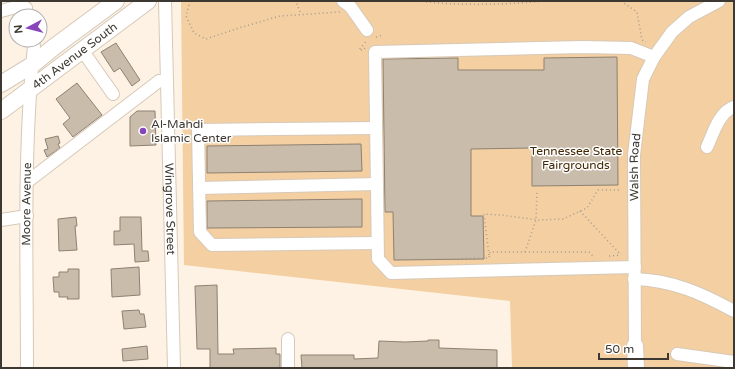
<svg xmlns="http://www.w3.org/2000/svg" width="735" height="369" viewBox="0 0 735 369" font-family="'Varela Round',sans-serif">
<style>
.green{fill:#f4cfa1}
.building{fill:#cabcab;stroke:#8d8171}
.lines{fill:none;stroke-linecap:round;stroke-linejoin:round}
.minor-casing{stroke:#d7c9b8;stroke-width:14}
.major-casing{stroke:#d7c9b8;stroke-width:18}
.path{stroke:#a49c91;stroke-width:1.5;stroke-dasharray:1 3;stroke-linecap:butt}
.minor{stroke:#fff;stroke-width:12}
.major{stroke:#fff;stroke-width:16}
.poi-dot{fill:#8645ba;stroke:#fff;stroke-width:1.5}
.labels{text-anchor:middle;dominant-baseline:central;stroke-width:3;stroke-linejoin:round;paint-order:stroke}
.street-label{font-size:12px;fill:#3d3831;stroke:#fff}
.poi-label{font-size:12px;fill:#3d3831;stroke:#fff;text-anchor:start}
.park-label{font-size:12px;fill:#422800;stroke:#fff}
</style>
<rect width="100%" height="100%" fill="#fdf2e4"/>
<path class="green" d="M181 1H734V368H512L510 301 184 265Z"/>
<path class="building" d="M116 43 140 80 132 86 120 68 114 72 101 52Z
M617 57 618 185 532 186V148L471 149V216H483L484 259 394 260 393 212H385L383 59 458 58V70H544V58Z
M77 83 102 115 73 137 63 124 70 118 56 99Z
M137 111H155L156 145 130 146V117Z
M58 136 60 143 58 144 60 148 47 157 44 150 48 149 45 139Z
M361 144 362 171 207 173V146Z
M362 199V227L207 228V201Z
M76 217 77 226H75L77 250 59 251 58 219Z
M120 217H141L142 251H148L149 261 135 262 134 244 114 245V231H120Z
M139 267 140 295 112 297 111 269Z
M68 269H79V299H67L68 297H59V292H54L53 277H59V272H68Z
M217 285 218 354H234L233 349 276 348V354H280V368H210V349H197L195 286Z
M139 310 140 314H144L146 327 124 329 122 311Z
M428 340H439V348L497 350V368H302L301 355H354V359L378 358 379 341 405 342 428 341Z
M147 346 148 359 123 361 122 349Z"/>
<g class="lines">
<g class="minor-casing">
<g id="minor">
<path id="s1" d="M165 1 174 368"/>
<path d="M343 1 350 6 367 30"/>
<path d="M1 11 20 6 26 8"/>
<path d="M82 50 113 94"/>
<path d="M376 128 198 130 200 232 212 245 377 243"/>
<path d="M707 147C713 134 719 112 734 107"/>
<path d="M27 182 159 81H167"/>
<path d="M199 188 377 184"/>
<path d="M1 220 27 216"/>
<path d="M635 267 391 273 378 259 375 52 582 47 631 48 654 57"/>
<path d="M634 279C672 280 701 293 734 311"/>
<path id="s2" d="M635 346 634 155 643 79 654 57 672 32 689 17 719 1"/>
<path d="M677 354 734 362"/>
<path id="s3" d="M27 368C27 261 23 153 34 46L32 40"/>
<path d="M288 368V339"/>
</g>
</g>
<g class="major-casing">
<g id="major">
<path d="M1 84 32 65 54 47 116 1"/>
<path id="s4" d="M1 111 148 1"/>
<path d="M635 346 636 368"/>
</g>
</g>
<path class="path" d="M190 1 186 16 194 33 206 39 239 28 280 16 340 12
M294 1 296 2 301 14
M418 1C460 6 503 5 545 1
M621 1 637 12 642 40 646 42
M376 37 383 35
M365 48 363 50H359L367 40
M580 211 621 255
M525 252 536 220 537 191
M489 255 484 214 501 215 539 220 563 219 587 208 598 190H621
M609 256 621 255
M394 260 489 258 490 252H589L594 257"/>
<use href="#minor" class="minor"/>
<use href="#major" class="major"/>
</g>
<circle class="poi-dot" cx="143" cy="131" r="4"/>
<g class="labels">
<g class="street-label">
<text stroke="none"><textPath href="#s4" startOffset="92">4th Avenue South</textPath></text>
<text stroke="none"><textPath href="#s2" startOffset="179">Walsh Road</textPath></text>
<text stroke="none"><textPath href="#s3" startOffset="164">Moore Avenue</textPath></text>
<text stroke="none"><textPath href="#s1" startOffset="208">Wingrove Street</textPath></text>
</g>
<g class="poi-label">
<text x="151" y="124">Al-Mahdi<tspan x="151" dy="14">Islamic Center</tspan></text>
</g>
<g class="park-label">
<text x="576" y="151">Tennessee State<tspan x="576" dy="14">Fairgrounds</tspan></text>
</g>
</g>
<rect width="735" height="369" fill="none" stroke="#3d3831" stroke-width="4"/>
<g transform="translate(28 28) rotate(263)"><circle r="19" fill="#ffffff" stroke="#b1afad"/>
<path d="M0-3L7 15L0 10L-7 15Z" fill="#8645ba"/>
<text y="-6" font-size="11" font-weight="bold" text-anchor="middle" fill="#3d3831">N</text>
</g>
<path d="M599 353v6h69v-6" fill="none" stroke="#3d3831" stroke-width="2"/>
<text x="605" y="353" font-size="12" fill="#3d3831" stroke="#ffffff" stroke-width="3" paint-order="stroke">50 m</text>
</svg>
